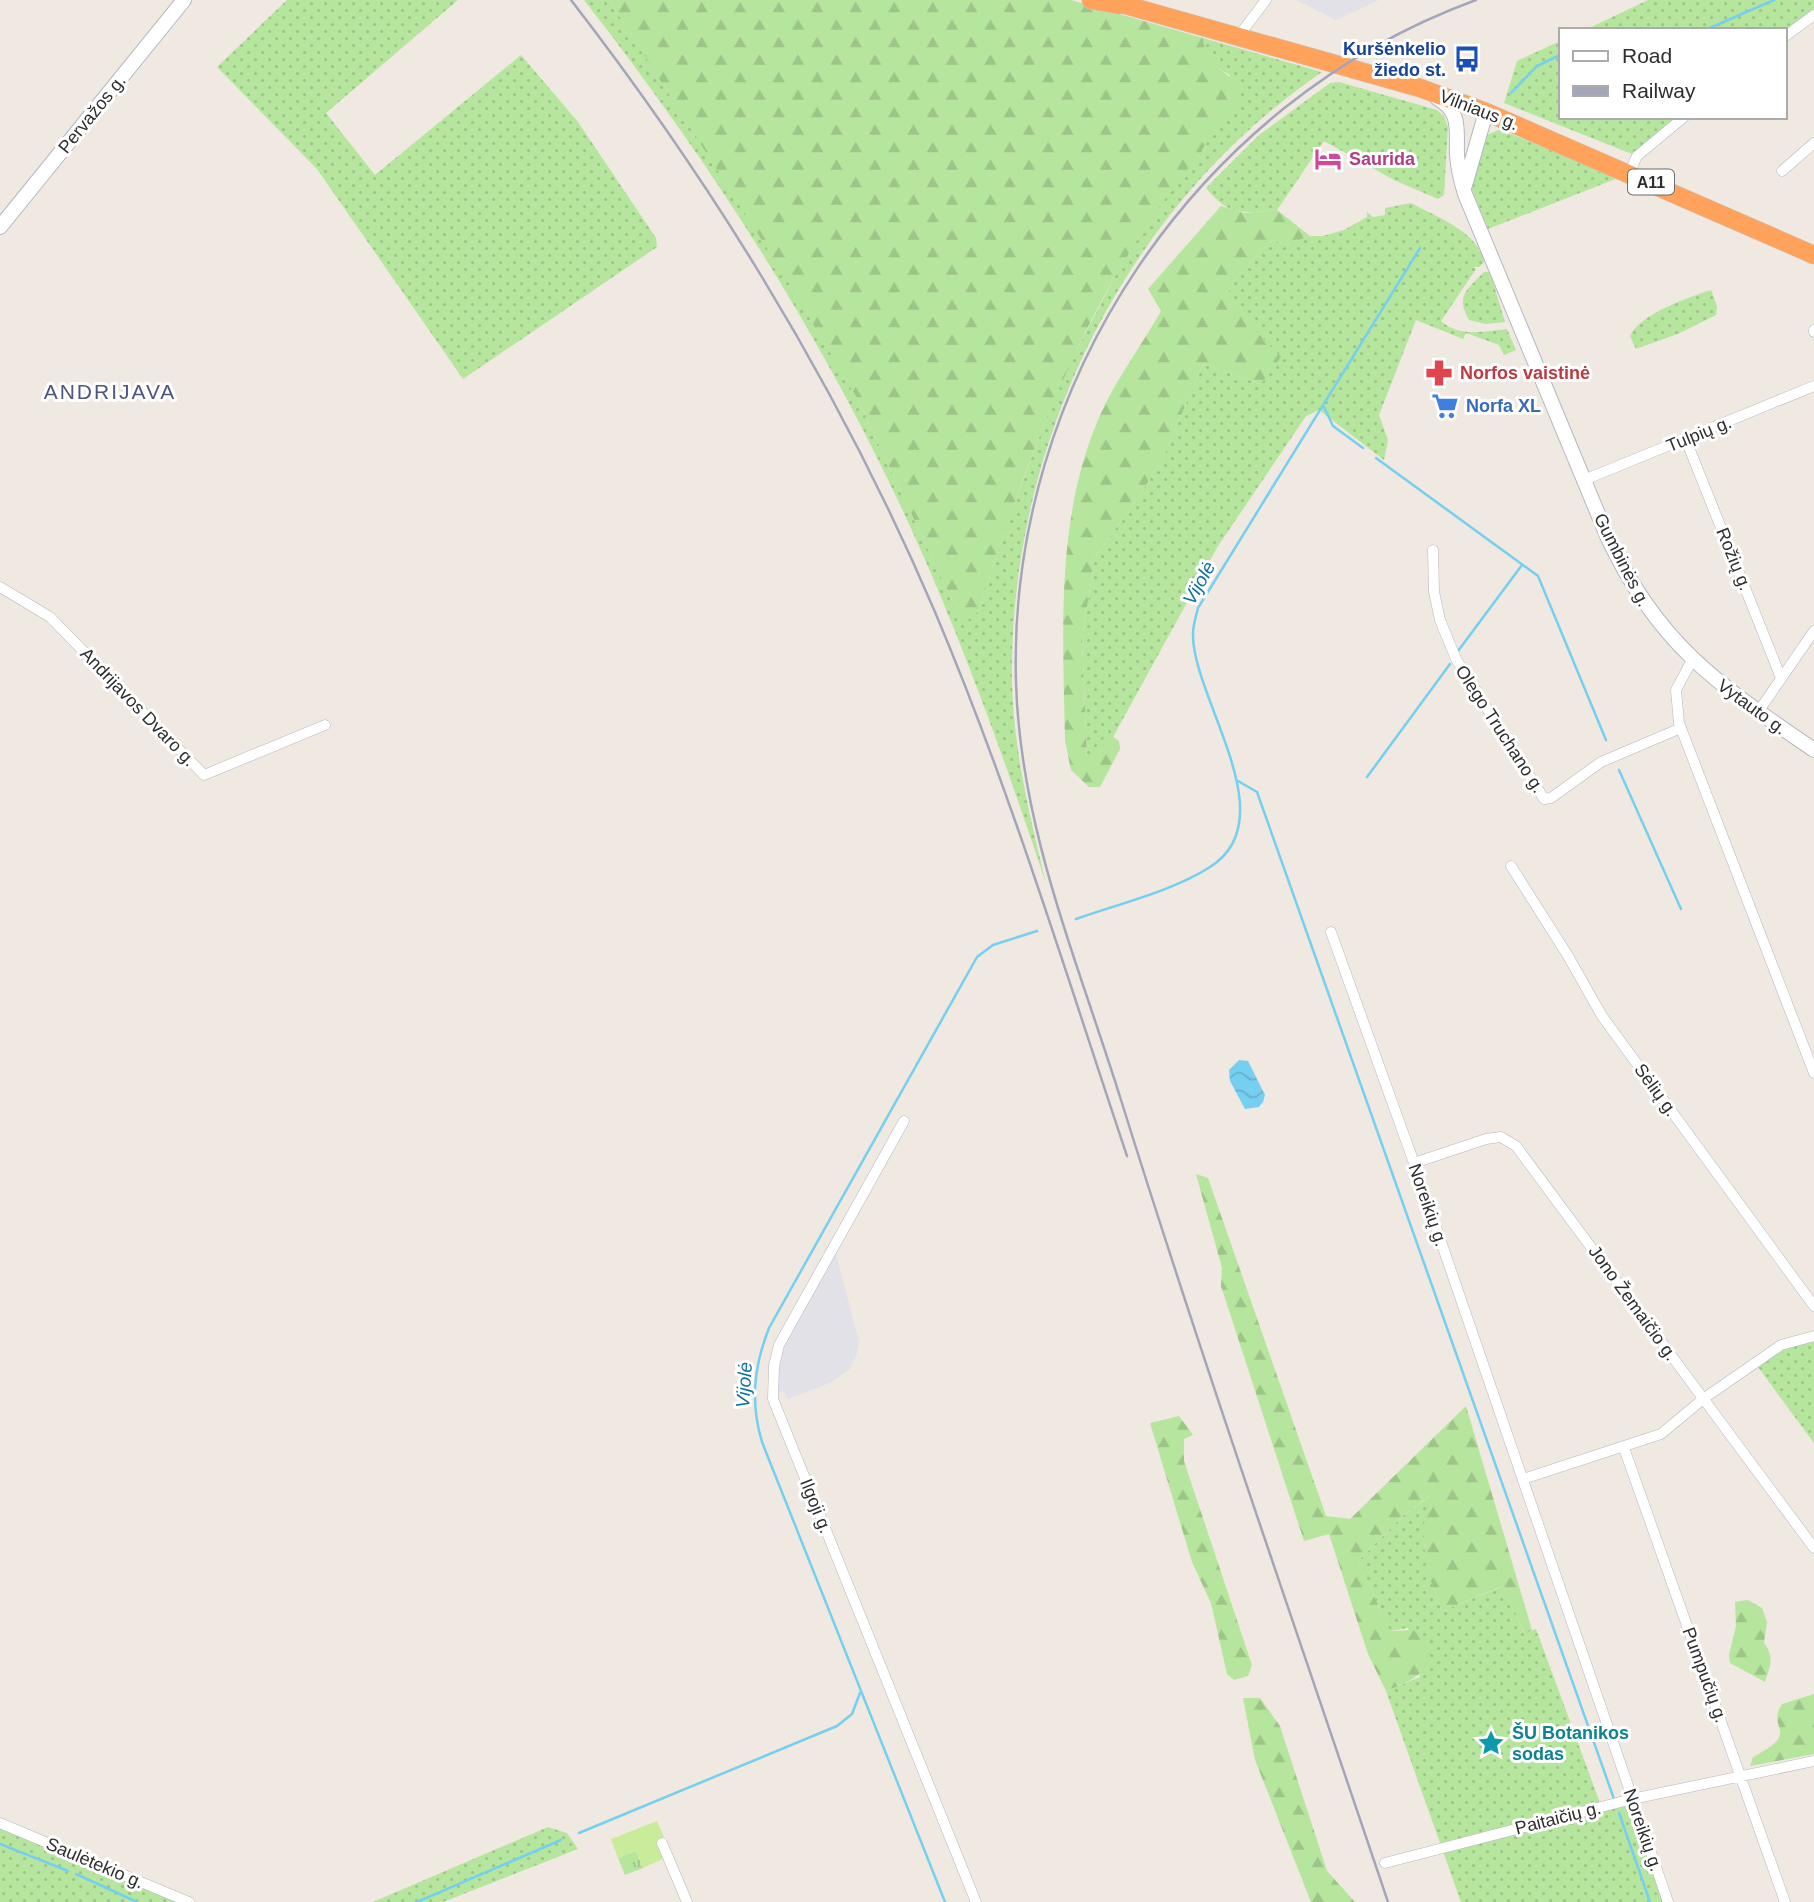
<svg xmlns="http://www.w3.org/2000/svg" width="1814" height="1902" viewBox="0 0 1814 1902" font-family="Arial,sans-serif">
<style>
.industrial{fill:#e3e1e8}
.grass{fill:url(#grass-dots)}
.forest{fill:url(#forest-firs)}
.park{fill:url(#park-tufts)}
.pitch{fill:#c9ec9a}
.water{fill:url(#water-waves)}
.lines{fill:none;stroke-linecap:round;stroke-linejoin:round}
.stream{stroke:#75cff0;stroke-width:2.5}
.street-casing{stroke:#b4b7c1;stroke-width:11}
.secondary-casing{stroke:#b4b7c1;stroke-width:16}
.highway-casing{stroke:#c9c9c9;stroke-width:19}
.street{stroke:#fff;stroke-width:10}
.secondary{stroke:#fff;stroke-width:14}
.highway{stroke:#ffa35c;stroke-width:18}
.rail{stroke:#a3a6b8;stroke-width:2.5}
.labels{text-anchor:middle;dominant-baseline:central;stroke-width:6;stroke-linejoin:round;paint-order:stroke}
.shield{fill:#fff;stroke:#6d6d6d;stroke-width:2}
.shield-label{font-size:16px;font-weight:bold;fill:#2e2e2e}
.transit-label{font-size:18px;font-weight:bold;fill:#164399;stroke:#fff;text-anchor:end}
.street-label{font-size:18px;fill:#2e2e2e;stroke:#fff}
.hotel-label{font-size:18px;font-weight:bold;fill:#b23c85;stroke:#fff;text-anchor:start}
.health-label{font-size:18px;font-weight:bold;fill:#be3a42;stroke:#fff;text-anchor:start}
.shop-label{font-size:18px;font-weight:bold;fill:#366cbe;stroke:#fff;text-anchor:start}
.culture-label{font-size:18px;font-weight:bold;fill:#0d838f;stroke:#fff;text-anchor:start}
.water-label{font-size:19px;font-style:italic;fill:#0d6fa3;stroke:#fff}
.quarter-label{font-size:21px;letter-spacing:2px;fill:#4d5680;stroke:#fff}
</style>
<defs>
<pattern id="grass-dots" width="8" height="8" patternUnits="userSpaceOnUse" patternTransform="scale(1.75)"><rect width="8" height="8" fill="#b6e59e"/><path d="M2 2h.1M6 6h.1" fill="none" stroke="#9dc588" stroke-width="1.8" stroke-linecap="round"/></pattern>
<pattern id="forest-firs" width="22" height="20" patternUnits="userSpaceOnUse" patternTransform="scale(1.75)"><rect width="22" height="20" fill="#b6e59e"/><path d="M5 1l3.5 6h-7zM16 11l3.5 6h-7z" fill="#9dc588"/></pattern>
<pattern id="park-tufts" width="24" height="20" patternUnits="userSpaceOnUse" patternTransform="scale(1.75)"><rect width="24" height="20" fill="#b6e59e"/><path d="M3 7l-1-3M5 7V3M7 7l1-3M15 17l-1-3M17 17v-4M19 17l1-3" fill="none" stroke="#9dc588"/></pattern>
<pattern id="water-waves" width="16" height="10" patternUnits="userSpaceOnUse" patternTransform="scale(1.75)"><rect width="16" height="10" fill="#75cff0"/><path d="M0 5q4-4 8 0t8 0" fill="none" stroke="#66b2ce"/></pattern>
</defs>
<rect width="100%" height="100%" fill="#efe9e1"/>
<path class="industrial" d="M1296 0H1379L1336 20Z
M835 1251 859 1341 857 1353 850 1369 830 1383 788 1399 784 1391 776 1394V1375L783 1346Z"/>
<path class="grass" d="M287 0H458L326 113 375 175 521 55 578 122 656 238 657 247 463 379 317 169 217 67Z
M584 0H609L785 275 857 398 957 611 978 612 1010 515 1059 384 1123 261 1230 75C1212 65 1204 59 1203 38L1322 72C1125 207 1009 443 1012 680 1013 749 1030 817 1046 883 1001 749 954 616 892 488 809 315 702 151 584 0Z
M1648 0H1814V15L1784 37V30H1585Z
M1560 41V117H1684L1637 156 1504 103 1517 61Z
M1339 82 1437 110 1444 116 1448 127 1444 195 1438 199 1394 180 1324 141 1277 210C1242 213 1230 217 1206 188L1259 135 1330 83Z
M1498 130 1504 131 1618 178 1488 229 1470 185 1485 136Z
M1411 203C1435 216 1479 232 1484 262L1479 267H1473L1476 269 1441 321C1459 338 1485 331 1507 329L1516 350 1504 355 1499 345 1466 333 1463 339 1416 320 1379 415 1388 440 1384 460 1319 410 1306 416 1218 546 1113 737 1108 734 1087 759 1082 638 1095 557 1142 492 1166 451 1203 364 1261 384 1225 298 1236 278 1272 240 1285 245 1310 236H1323L1344 230 1367 217V212L1373 217 1385 215V208Z
M1484 272H1490L1505 322 1486 324 1469 320C1455 295 1467 290 1484 272Z
M1711 290 1717 306 1716 315 1680 333 1636 349 1630 336C1640 314 1687 298 1711 290Z
M1814 1336V1443L1755 1363 1781 1345Z
M1432 1495C1418 1546 1425 1563 1442 1611L1504 1586 1524 1633 1536 1629 1603 1811 1629 1804 1663 1902H1461L1386 1691 1420 1677 1408 1628 1390 1631 1358 1561 1406 1513Z
M0 1827 181 1902H0Z
M548 1827 567 1833 578 1849 443 1902H373Z"/>
<path class="forest" d="M609 0H1071L1203 38C1205 68 1222 66 1239 86L1237 102C1199 155 1156 207 1123 263 1058 372 1017 492 978 612L967 621 957 611 857 398 784 275Z
M1221 206 1244 213 1277 210 1310 236 1285 245 1272 240 1236 278 1225 298 1281 357 1261 384 1203 364 1166 451 1142 492 1095 557 1082 638 1087 758 1108 733 1119 741 1120 749 1100 787H1089L1071 770 1065 740C1063 631 1055 515 1101 413 1117 378 1142 345 1161 311L1148 289Z
M1196 1174 1208 1178 1326 1516 1350 1519 1466 1406 1532 1630 1525 1634 1503 1586 1442 1611 1426 1567 1423 1528 1430 1496 1406 1513 1358 1561 1390 1631 1414 1630C1446 1666 1418 1678 1386 1691L1368 1654 1329 1534 1304 1541 1221 1286 1222 1268Z
M1179 1416 1193 1435 1184 1439V1461L1252 1665 1248 1676 1234 1680 1227 1674 1211 1603 1192 1562 1150 1423Z
M1748 1600 1762 1608 1767 1622 1764 1643C1775 1657 1770 1666 1765 1682L1730 1663 1729 1655 1736 1626 1735 1602Z
M1814 1694V1754L1750 1766 1753 1757C1803 1731 1765 1730 1782 1704Z
M1243 1698H1260L1280 1726 1327 1871 1355 1902H1311L1255 1760Z"/>
<path class="park" d="M636 1851 643 1868 625 1875 618 1858Z"/>
<path class="pitch" d="M657 1821 665 1839 656 1843 663 1859 643 1868 636 1851 618 1858 611 1839Z"/>
<path class="water" d="M1239 1060 1248 1061 1265 1095 1263 1102 1259 1107 1245 1109 1230 1081 1229 1070Z"/>
<g class="lines">
<path class="stream" d="M1705 30 1774 0
M1511 93 1537 66 1560 55
M1324 407 1333 426 1363 448
M1376 458 1538 576 1606 740
M1458 651 1522 565
M1619 770 1681 909
M1367 777 1450 664
M1238 781 1257 792 1614 1799
M1076 919C1118 904 1173 891 1210 867 1287 819 1192 698 1193 634 1193 625 1196 616 1198 608L1420 248
M1619 1813 1650 1902
M579 1833 837 1726 852 1714 860 1693
M0 1844 68 1871
M76 1874 137 1902
M417 1902 561 1840
M945 1902 762 1442C750 1402 754 1366 769 1328L977 957 993 945 1037 931"/>
<g class="street-casing">
<path id="street" d="M1238 37 1266 0
M1784 37 1814 15
M1782 171 1814 143
M1630 172 1637 156 1684 117
M1814 330V332
M1686 440 1781 678
M1584 480 1814 386
M1433 550 1434 592 1440 620 1456 659 1544 799 1551 798 1601 762 1681 728
M0 587 50 617 204 775 325 725
M1692 660 1676 690 1679 723 1814 1073
M1758 712 1814 631
M1511 866 1568 956 1602 1016 1814 1306
M1331 932 1414 1163 1668 1902
M904 1121 779 1345 774 1366 773 1399 976 1902
M1414 1163 1486 1139 1501 1137 1516 1146 1814 1548
M1624 1448 1785 1902
M1523 1479 1661 1434 1703 1399 1781 1345 1814 1336
M0 1823 189 1902
M662 1843 687 1902
M1385 1863 1632 1799 1814 1761"/>
</g>
<g class="secondary-casing">
<path id="secondary" d="M1437 98C1462 112 1456 130 1457 155 1458 169 1461 181 1465 194L1608 538C1659 646 1719 685 1814 750
M1465 185 1486 112
M0 227 184 0"/>
</g>
<g class="highway-casing">
<path id="highway" d="M1091 0 1119 5
M1108 0 1420 88 1486 112 1814 255"/>
</g>
<use href="#street" class="street"/>
<use href="#secondary" class="secondary"/>
<use href="#highway" class="highway"/>
<path class="rail" d="M571 0C717 189 841 392 935 612 1010 789 1066 974 1127 1156
M1388 1902C1298 1635 1205 1369 1121 1100 1078 962 1020 828 1016 682 1007 385 1196 102 1476 0"/>
</g>
<defs>
<g id="bus-bare" transform="scale(2.1)"><path d="M-5-6H5V4H4V6H2V4H-2V6H-4V4H-5ZM-3.5-4V0h7V-4ZM-3.5 1.2v1.5H-2V1.2ZM2 1.2v1.5H3.5V1.2Z" fill="#1a4fb4" stroke="#fff" stroke-width="2.5" paint-order="stroke"/></g>
<g id="hotel-bare" transform="scale(2.1)"><path d="M-6-4.5h1.5V1H6V5H4.5V3h-9V5H-6ZM-4 0a1.8 1.8 0 1 1 3.6 0ZM.5 0V-2.5h3Q6-2.5 6 0Z" fill="#d1479c" stroke="#fff" stroke-width="2.5" paint-order="stroke"/></g>
<g id="pharmacy-bare" transform="scale(2.1)"><path d="M-2-6h4v4h4v4h-4v4h-4v-4h-4v-4h4Z" fill="#e0444e" stroke="#fff" stroke-width="2.5" paint-order="stroke"/></g>
<g id="supermarket-bare" transform="scale(2.1)"><path d="M-6-5.5h2.5l.6 2H6L4.5 2H-2.5L-4.4-4H-6ZM-1.5 3.2a1.3 1.3 0 1 0 .1 0ZM3 3.2a1.3 1.3 0 1 0 .1 0Z" fill="#3f7fe0" stroke="#fff" stroke-width="2.5" paint-order="stroke"/></g>
<g id="sight-bare" transform="scale(2.1)"><path d="M0-6L1.8-2.2L6-1.7L2.9 1.2L3.7 5.4L0 3.3L-3.7 5.4L-2.9 1.2L-6-1.7L-1.8-2.2Z" fill="#0f9aa8" stroke="#fff" stroke-width="2.5" paint-order="stroke"/></g>
</defs>
<g fill-rule="evenodd">
<use href="#bus-bare" x="1467" y="59"/>
<use href="#hotel-bare" x="1328" y="159"/>
<use href="#pharmacy-bare" x="1439" y="373"/>
<use href="#supermarket-bare" x="1445" y="406"/>
<use href="#sight-bare" x="1491" y="1743"/>
</g>
<g class="labels">
<rect class="shield" x="1628" y="169.5" width="46" height="25" rx="5"/>
<g class="shield-label">
<text x="1651" y="182">A11</text>
</g>
<g class="transit-label">
<text x="1446" y="49">Kuršėnkelio<tspan x="1446" dy="21">žiedo st.</tspan></text>
</g>
<g class="street-label">
<text transform="translate(1479 110) rotate(21)">Vilniaus g.</text>
<text transform="translate(92 114) rotate(-51)">Pervažos g.</text>
<text transform="translate(1699 434) rotate(-22)">Tulpių g.</text>
<text transform="translate(1734 559) rotate(68)">Rožių g.</text>
<text transform="translate(1622 560) rotate(63)">Gumbinės g.</text>
<text transform="translate(138 707) rotate(46)">Andrijavos Dvaro g.</text>
<text transform="translate(1752 707) rotate(36)">Vytauto g.</text>
<text transform="translate(1500 729) rotate(57)">Olego Truchano g.</text>
<text transform="translate(1656 1090) rotate(54)">Sėlių g.</text>
<text transform="translate(1428 1205) rotate(71)">Noreikių g.</text>
<text transform="translate(1633 1303) rotate(54)">Jono Žemaičio g.</text>
<text transform="translate(816 1506) rotate(68)">Ilgoji g.</text>
<text transform="translate(1705 1675) rotate(70)">Pumpučių g.</text>
<text transform="translate(1558 1818) rotate(-14)">Paitaičių g.</text>
<text transform="translate(1643 1830) rotate(71)">Noreikių g.</text>
<text transform="translate(95 1863) rotate(23)">Saulėtekio g.</text>
</g>
<g class="hotel-label">
<text x="1349" y="159">Saurida</text>
</g>
<g class="health-label">
<text x="1460" y="373">Norfos vaistinė</text>
</g>
<g class="shop-label">
<text x="1466" y="406">Norfa XL</text>
</g>
<g class="culture-label">
<text x="1512" y="1733">ŠU Botanikos<tspan x="1512" dy="21">sodas</tspan></text>
</g>
<g class="water-label">
<text transform="translate(1199 583) rotate(-61)">Vijolė</text>
<text transform="translate(744 1385) rotate(-86)">Vijolė</text>
</g>
<g class="quarter-label">
<text x="110" y="391">ANDRIJAVA</text>
</g>
</g>
<rect x="1559" y="28" width="228" height="91" fill="#ffffff" stroke="#ababab" stroke-width="2"/>
<rect x="1573" y="51" width="35" height="10" fill="#ffffff" stroke="#ababab" stroke-width="2"/>
<text x="1622" y="63" font-size="21" fill="#2e2e2e">Road</text>
<rect x="1573" y="86" width="35" height="10" fill="#a3a6b8" stroke="#ababab" stroke-width="2"/>
<text x="1622" y="98" font-size="21" fill="#2e2e2e">Railway</text>
</svg>
